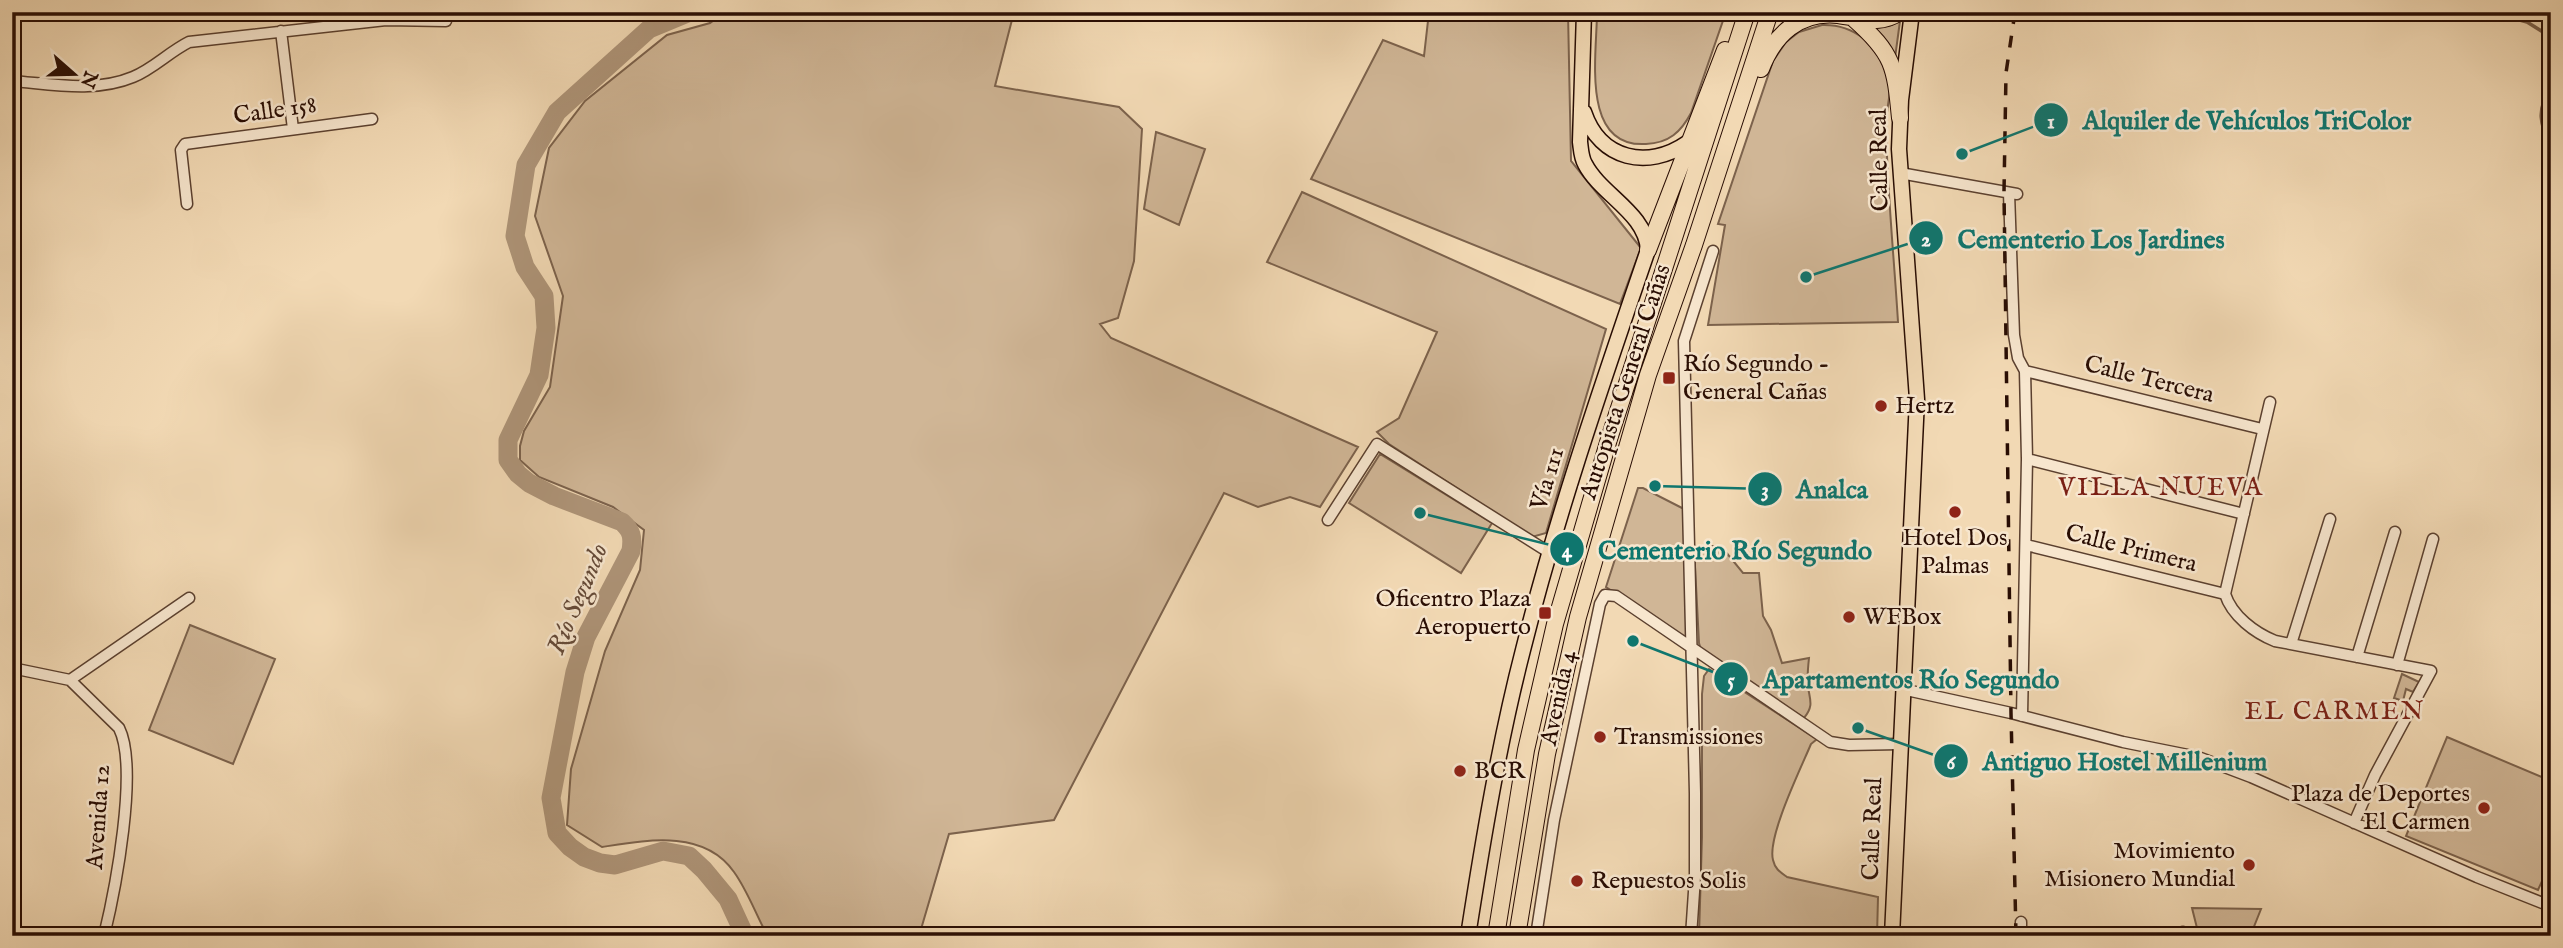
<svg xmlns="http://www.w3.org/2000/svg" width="2563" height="948" viewBox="0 0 2563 948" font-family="'IM FELL English',serif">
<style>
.green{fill:#d0b696;stroke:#7c624c;stroke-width:2}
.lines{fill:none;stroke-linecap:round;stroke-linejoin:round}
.stream{stroke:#795e49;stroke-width:3.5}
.river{stroke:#ae9478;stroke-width:19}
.minor-casing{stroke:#5b402f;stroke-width:13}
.major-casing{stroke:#290d03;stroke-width:17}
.highway-casing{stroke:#290d03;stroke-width:18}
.minor{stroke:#f7e6ce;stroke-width:10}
.major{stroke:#f2d9b4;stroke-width:14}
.highway{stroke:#f2d9b4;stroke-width:16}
.rail{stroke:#290d03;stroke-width:3.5;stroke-dasharray:12 12;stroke-linecap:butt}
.poi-dot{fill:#8f2418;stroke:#f7e6ce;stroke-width:2.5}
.labels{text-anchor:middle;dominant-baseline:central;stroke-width:5;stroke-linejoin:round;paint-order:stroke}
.street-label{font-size:24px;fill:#290d03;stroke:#f7e6ce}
.poi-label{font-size:24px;fill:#290d03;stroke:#f7e6ce;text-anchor:start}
.neighbourhood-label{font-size:26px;letter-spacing:2px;fill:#7a1f14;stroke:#f7e6ce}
.water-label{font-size:26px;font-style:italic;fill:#654a38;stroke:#f7e6ce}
.leader{fill:none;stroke:#0f766e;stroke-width:2.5}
.callout-dot{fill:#0f766e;stroke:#f7e6ce;stroke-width:2.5}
.mark-label{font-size:21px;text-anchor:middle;font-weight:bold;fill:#fff}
.callout-label{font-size:26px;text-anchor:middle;font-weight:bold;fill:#0f766e;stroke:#f7e6ce;stroke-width:5;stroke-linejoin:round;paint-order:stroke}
</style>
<rect width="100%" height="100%" fill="#f2d9b4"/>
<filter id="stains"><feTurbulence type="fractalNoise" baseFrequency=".00286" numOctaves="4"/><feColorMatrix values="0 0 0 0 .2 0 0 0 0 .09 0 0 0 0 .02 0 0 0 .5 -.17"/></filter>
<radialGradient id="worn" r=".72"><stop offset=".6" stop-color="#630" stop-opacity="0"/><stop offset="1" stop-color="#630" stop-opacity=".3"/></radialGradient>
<path class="green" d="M725 12H1014L995 86 1119 107 1142 129 1134 261 1118 318 1100 324 1111 338 1358 447 1320 507 1290 497 1258 507 1224 493 1054 820 949 834 919 936H765V931C755 912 747 890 734 872 704 829 647 840 602 847L567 825 571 769 605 651 640 570 644 530 613 507 539 477 520 460V446L524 431 550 387 563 296 535 216 549 148 585 101 667 35 710 23Z
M1429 12H1568L1571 161 1641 248 1620 304 1311 179 1383 40 1424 56Z
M1597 12H1726L1691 113C1681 132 1669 143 1646 144 1580 148 1597 54 1597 12Z
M1900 21 1895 58 1874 28 1889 26Z
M1822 25C1854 24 1879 45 1888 76 1893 89 1886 109 1886 124 1887 190 1894 256 1898 322L1708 325 1725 225 1718 224 1773 61 1786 42 1799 32Z
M1156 132 1205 149 1179 225 1144 209Z
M1302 192 1606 329 1546 533 1532 537 1389 444 1377 432 1399 418 1437 332 1267 262Z
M1380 454 1492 523 1461 573 1349 503Z
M1638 488H1643L1684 509 1690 639 1686 642 1606 587Z
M1697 546H1721L1743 573H1759L1763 616 1771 630 1782 663 1809 658C1808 667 1807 678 1808 687 1810 700 1814 706 1804 718L1701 650 1699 643 1694 547Z
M190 625 275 659 233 764 149 730Z
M1709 669 1817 739 1811 744C1801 768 1767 837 1773 860 1775 869 1780 872 1787 877L1878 897 1877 936H1699L1702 837V694L1704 676Z
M2402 674 2419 682 2413 692 2406 689 2403 701 2394 698Z
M2447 737 2551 781V861L2538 890 2406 836Z
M2192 908 2261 909 2251 934 2199 936Z"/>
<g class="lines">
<path class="stream" d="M2490 12 2527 22 2551 37
M2551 90C2536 108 2540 126 2551 146"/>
<path class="river" d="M690 12 649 29 557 112 526 165 515 236 525 267 544 296 546 328 539 375 508 440V460L518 474 529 483 554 496 622 522C632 531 633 537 631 551L586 637 575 672 551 798 557 833 570 847 584 857 600 863 615 865 663 851 689 856 704 870 728 899 745 936"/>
<g class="minor-casing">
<path id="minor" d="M281 31 293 129
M12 81C51 84 95 93 133 77 153 69 169 52 189 42L386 20 446 21
M1900 173 2017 194
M2009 193 2014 335 2018 358 2025 371 2027 459 2022 716
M187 204 181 150 185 144 372 119
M2025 371 2262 429
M2027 459 2244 514
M1328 520 1377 444 1550 553
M2026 545 2225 594
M2225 594C2232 616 2255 633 2275 641L2431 671 2375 775 2354 823
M2225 594 2270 402
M2291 644 2330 519
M2357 657 2395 532
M2397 665 2433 539
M12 668 70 680
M70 680 119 728C139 768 115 891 104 936
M70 680 189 598
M1902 689 2011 713 2123 742 2198 757 2251 777 2477 877 2545 904 2551 890
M2021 922V936
M1536 936 1554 820 1600 604 1605 595 1616 596 1830 742 1849 745 1899 744
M1691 936 1695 877V793L1684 341 1713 251
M2181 936 2183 932"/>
</g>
<g class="major-casing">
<path id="major" d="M1584 112C1600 160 1648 170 1687 143
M1468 936C1483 840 1499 743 1523 650 1557 514 1603 382 1648 250 1646 213 1601 195 1585 164 1581 157 1581 149 1580 142L1584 12
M1892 936 1917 399 1899 149 1901 100 1912 12"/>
</g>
<g class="highway-casing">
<path id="highway" d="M1854 19C1894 54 1895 67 1900 118
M1761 69C1774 35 1799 11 1838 15 1862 18 1879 26 1900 12
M1648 250 1725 50
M1496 936 1526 750 1555 624 1609 439 1747 12
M1517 936 1547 754 1578 617 1648 375 1694 245 1770 12"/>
</g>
<use href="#minor" class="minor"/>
<use href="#major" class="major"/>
<use href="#highway" class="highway"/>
<path class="rail" d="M2015 12 2006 73 2004 192 2011 713 2016 936"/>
</g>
<g class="poi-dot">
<rect x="1662" y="371" width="14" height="14" rx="3.5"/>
<circle cx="1881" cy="406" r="7"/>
<circle cx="1955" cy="512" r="7"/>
<rect x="1538" y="606" width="14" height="14" rx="3.5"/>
<circle cx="1849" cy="617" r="7"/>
<circle cx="1600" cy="737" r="7"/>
<circle cx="1460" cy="771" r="7"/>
<circle cx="2484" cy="808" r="7"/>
<circle cx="2249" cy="865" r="7"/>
<circle cx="1577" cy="881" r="7"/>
</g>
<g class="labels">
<g class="street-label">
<text transform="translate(275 111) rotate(-8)">Calle 158</text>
<text transform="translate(1880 160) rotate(-91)">Calle Real</text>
<text transform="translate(2149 380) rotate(14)">Calle Tercera</text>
<text transform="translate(1626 382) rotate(-72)">Autopista General Cañas</text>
<text transform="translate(1548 479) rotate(-73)">Vía 111</text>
<text transform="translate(2131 549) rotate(14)">Calle Primera</text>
<text transform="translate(1559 698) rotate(-78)">Avenida 4</text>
<text transform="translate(99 817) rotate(-86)">Avenida 12</text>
<text transform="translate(1873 829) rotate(-88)">Calle Real</text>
</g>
<g class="poi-label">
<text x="1683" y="364">Río Segundo -<tspan x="1683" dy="28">General Cañas</tspan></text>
<text x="1895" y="406">Hertz</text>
<text x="1955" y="538" text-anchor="middle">Hotel Dos<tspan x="1955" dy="28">Palmas</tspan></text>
<text x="1531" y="599" text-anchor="end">Oficentro Plaza<tspan x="1531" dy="28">Aeropuerto</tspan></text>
<text x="1863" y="617">WFBox</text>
<text x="1614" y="737">Transmissiones</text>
<text x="1474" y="771">BCR</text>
<text x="2470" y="794" text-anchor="end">Plaza de Deportes<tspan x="2470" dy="28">El Carmen</tspan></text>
<text x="2235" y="851" text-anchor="end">Movimiento<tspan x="2235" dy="28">Misionero Mundial</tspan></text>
<text x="1591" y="881">Repuestos Solis</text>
</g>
<g class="neighbourhood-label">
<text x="2161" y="487">VILLA NUEVA</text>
<text x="2335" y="711">EL CARMEN</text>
</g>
<g class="water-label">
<text transform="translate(578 599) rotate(-67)">Río Segundo</text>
</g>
</g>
<path class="leader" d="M1962 154L2051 120M1806 277L1926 238M1655 486L1765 489M1420 513L1567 549M1633 641L1731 679M1858 728L1951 761"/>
<g class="callout-dot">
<circle cx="1962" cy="154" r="7"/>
<circle cx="1806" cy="277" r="7"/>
<circle cx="1655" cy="486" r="7"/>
<circle cx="1420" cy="513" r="7"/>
<circle cx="1633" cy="641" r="7"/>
<circle cx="1858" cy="728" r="7"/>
<circle cx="2051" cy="120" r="18"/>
<circle cx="1926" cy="238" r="18"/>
<circle cx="1765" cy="489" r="18"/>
<circle cx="1567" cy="549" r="18"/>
<circle cx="1731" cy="679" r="18"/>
<circle cx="1951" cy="761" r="18"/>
</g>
<g class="mark-label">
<text x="2051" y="128">1</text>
<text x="1926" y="246">2</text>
<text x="1765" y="496">3</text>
<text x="1567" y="557">4</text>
<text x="1731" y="687">5</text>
<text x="1951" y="769">6</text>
</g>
<g class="callout-label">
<text x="2247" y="129">Alquiler de Vehículos TriColor</text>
<text x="2091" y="248">Cementerio Los Jardines</text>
<text x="1832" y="498">Analca</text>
<text x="1735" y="559">Cementerio Río Segundo</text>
<text x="1911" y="688">Apartamentos Río Segundo</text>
<text x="2125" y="770">Antiguo Hostel Millenium</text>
</g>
<rect width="2563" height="948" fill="none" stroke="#f2d9b4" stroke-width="42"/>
<rect x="14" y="14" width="2535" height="920" fill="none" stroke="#290d03" stroke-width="3.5"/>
<rect x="21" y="21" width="2521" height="906" fill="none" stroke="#290d03" stroke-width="2"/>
<g transform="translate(74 74) rotate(110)" stroke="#f7e6ce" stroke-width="5" paint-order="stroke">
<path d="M0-5L12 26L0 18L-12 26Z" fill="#290d03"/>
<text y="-10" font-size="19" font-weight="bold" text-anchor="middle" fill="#290d03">N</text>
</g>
<rect width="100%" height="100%" filter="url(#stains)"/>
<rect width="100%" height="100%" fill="url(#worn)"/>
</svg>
